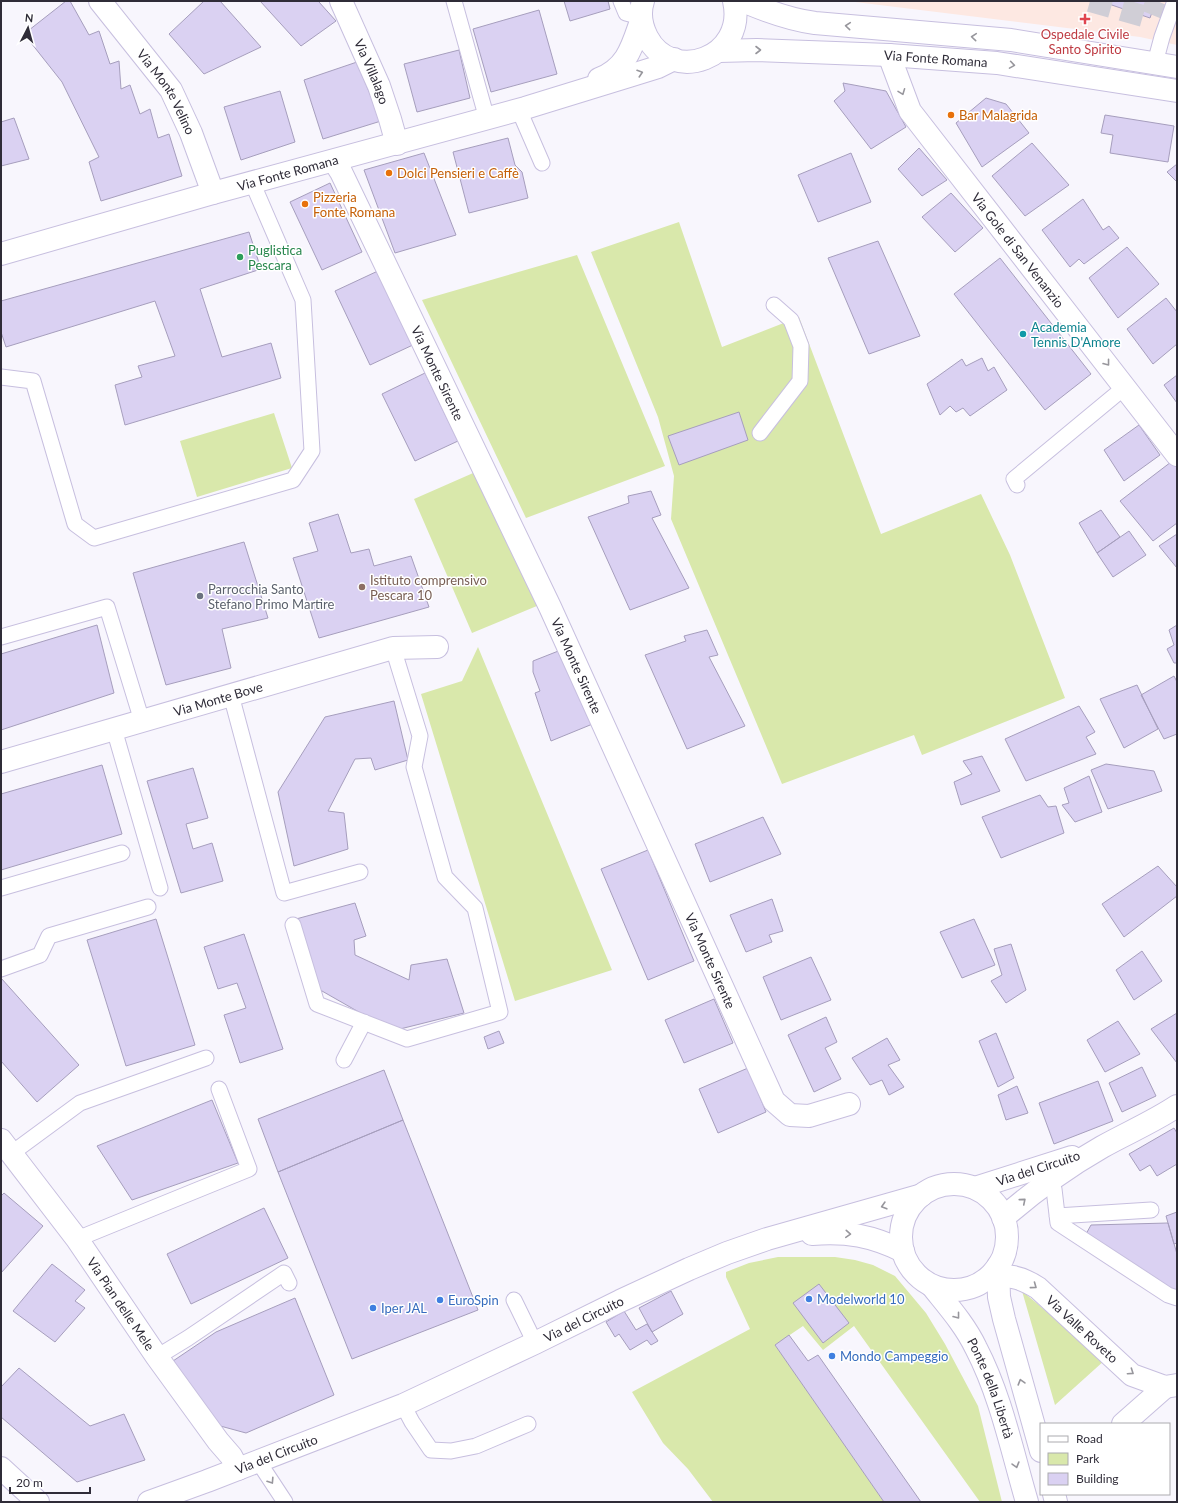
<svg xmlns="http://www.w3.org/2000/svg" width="1178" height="1503" viewBox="0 0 1178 1503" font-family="Lato,sans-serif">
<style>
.medical{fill:#fde8e2}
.green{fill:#d9e8ab}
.building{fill:#dad1f2;stroke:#a69ebd}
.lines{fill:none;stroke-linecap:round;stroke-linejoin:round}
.pedestrian-tunnel{stroke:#d0ced6;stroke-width:22;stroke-dasharray:22 11;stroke-linecap:butt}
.service-casing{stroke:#c7bfdf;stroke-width:17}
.minor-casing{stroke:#c7bfdf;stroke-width:24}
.tertiary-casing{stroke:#c7bfdf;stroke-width:24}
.secondary-casing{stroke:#c7bfdf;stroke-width:24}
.service{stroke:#fff;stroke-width:15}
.minor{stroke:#fff;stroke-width:22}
.tertiary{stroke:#fff;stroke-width:22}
.secondary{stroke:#fff;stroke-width:22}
.oneway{stroke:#97969c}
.health-dot{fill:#e0444e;stroke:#fff;stroke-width:1.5}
.food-dot{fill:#e8710a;stroke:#fff;stroke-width:1.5}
.leisure-dot{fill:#2e9e5b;stroke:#fff;stroke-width:1.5}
.culture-dot{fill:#0f9aa8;stroke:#fff;stroke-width:1.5}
.education-dot{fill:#8d6e63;stroke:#fff;stroke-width:1.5}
.worship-dot{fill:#6b7280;stroke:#fff;stroke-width:1.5}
.shop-dot{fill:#3f7fe0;stroke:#fff;stroke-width:1.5}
.labels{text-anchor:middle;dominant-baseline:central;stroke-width:3;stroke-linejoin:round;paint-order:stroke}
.health-label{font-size:13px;fill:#be3a42;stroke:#fff}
.street-label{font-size:13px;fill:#2f2c38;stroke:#fff}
.food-label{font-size:13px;fill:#c56008;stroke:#fff;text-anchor:start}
.leisure-label{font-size:13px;fill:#27864d;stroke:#fff;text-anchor:start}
.culture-label{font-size:13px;fill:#0d838f;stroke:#fff;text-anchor:start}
.education-label{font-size:13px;fill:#785e54;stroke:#fff;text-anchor:start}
.worship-label{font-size:13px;fill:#5b616d;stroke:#fff;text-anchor:start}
.shop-label{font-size:13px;fill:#366cbe;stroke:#fff;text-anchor:start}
</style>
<rect width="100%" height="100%" fill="#f8f6fd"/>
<path class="medical" d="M847 1H1177V45L1140 37Z"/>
<path class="green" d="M679 222 722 347 799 317 881 534 981 494 1010 555 1065 698 922 755 914 735 782 784 671 519 674 476 658 417 591 252Z
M577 255 665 466 526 518 422 300Z
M274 413 292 468 197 497 180 441Z
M480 470 544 603 472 633 414 499Z
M478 647 612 970 515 1001 421 694 462 681Z
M778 1257H835L855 1260 873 1265 895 1276 926 1313 945 1344 978 1406 1002 1502H980L854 1326 823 1350 803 1326 775 1345 884 1502H713L688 1469 663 1443 632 1392 750 1329 726 1277V1272L749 1263Z
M1022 1291 1105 1360 1055 1405Z"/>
<path class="building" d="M66 1H70L89 35 99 31 110 64 119 61 121 89 130 85 140 114 150 109 158 138 169 134 182 176 101 201 89 162 99 157 62 82 24 34Z
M204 1H220L261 47 204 74 169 34Z
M260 1H320L319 2 336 21 301 46Z
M564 1H608L610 9 570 21Z
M1100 1H1156L1150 18Z
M539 10 557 74 491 92 473 29Z
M459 50 470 98 417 112 404 64Z
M357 62 381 121 323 139 304 80Z
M843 83 886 91 906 127 871 149 834 101 845 91Z
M280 91 295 142 241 160 224 107Z
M986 98 1006 104 1029 133 982 167 956 123Z
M1105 115 1174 126 1168 162 1110 153 1113 135 1101 133Z
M14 118 29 159 1 166V122Z
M508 138 515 165 522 172 528 198 469 213 453 152Z
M1032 143 1069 185 1025 216 992 176Z
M919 148 947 180 922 196 898 169Z
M424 153 456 235 395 253 364 170Z
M851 153 871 202 818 222 798 175Z
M1177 164V182L1167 172Z
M330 183 362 252 322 270 290 202Z
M951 193 983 228 955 252 922 217Z
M1083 199 1103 230 1109 226 1119 238 1084 264 1079 259 1070 267 1042 230Z
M249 232 261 269 200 289 222 357 271 343 281 378 125 425 115 385 142 377 138 366 175 356 155 301 6 347 1 332V301Z
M878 241 920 336 869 354 828 258Z
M1127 247 1159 284 1118 318 1089 278Z
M1000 258 1091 374 1045 410 954 294Z
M380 270 415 344 370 365 335 291Z
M1166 298 1177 312V344L1153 364 1127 329Z
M982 358 988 371 994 367 1007 390 970 416 963 408 956 412 950 406 940 415 927 384 962 359 966 366Z
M425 373 458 441 415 461 382 394Z
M1177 375V403L1164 385Z
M739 412 748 440 679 465 668 436Z
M1139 425 1160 455 1124 481 1104 450Z
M1171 462 1177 468V523L1153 541 1120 501Z
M651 491 661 515 652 518 689 588 630 610 588 517 629 503 628 496Z
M1101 510 1120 537 1097 553 1079 523Z
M338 514 351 553 369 549 374 566 411 556 429 607 319 638 293 558 318 551 309 523Z
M1129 531 1146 555 1113 577 1097 553Z
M1177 534V568L1159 546Z
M244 542 268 618 222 629 231 668 166 685 133 573Z
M97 625 114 693 1 730V654Z
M1177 625V663H1174L1167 649 1174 645 1169 630Z
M707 630 718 655 709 657 745 726 687 749 645 655 686 641 684 636Z
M566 648 595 723 551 741 535 693 540 691 533 672V661Z
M1174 676 1177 682V734L1164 739 1141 695Z
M1137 685 1158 729 1124 748 1100 699Z
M394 701 408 760 375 770 371 758 355 759 328 811 344 813 348 849 294 866 278 792 325 717Z
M1079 706 1095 732 1086 737 1096 754 1026 781 1005 739Z
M982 756 1000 791 961 805 954 782 972 774 963 761Z
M1106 764 1154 771 1162 791 1108 809 1091 770Z
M102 765 122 834 1 870V794Z
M193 768 208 818 186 824 193 849 212 843 223 881 181 893 147 781Z
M1089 776 1102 812 1075 822 1062 805 1069 803 1064 788Z
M1040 795 1048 807 1056 806 1064 833 1001 858 982 817Z
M763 817 781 854 710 882 695 844Z
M648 850 694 961 648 980 601 869Z
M1158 866 1177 887V896L1124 937 1102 904Z
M772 899 783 931 769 935 772 942 746 952 730 915Z
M355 903 366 936 354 940 355 955 409 980 411 965 447 959 464 1013 392 1031 315 987 296 919Z
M156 919 195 1045 126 1066 87 940Z
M974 919 995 965 962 978 940 932Z
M244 934 283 1049 240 1063 224 1015 246 1008 237 983 218 989 204 947Z
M1011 944 1026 990 1006 1003 991 981 1002 975 994 949Z
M1142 951 1162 981 1134 1000 1116 970Z
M811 957 831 1000 781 1020 763 977Z
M1 978 79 1065 37 1102 1 1061Z
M714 999 733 1043 684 1063 665 1020Z
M1177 1013V1063L1151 1029Z
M826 1017 837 1042 825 1048 841 1079 814 1092 788 1035Z
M1118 1021 1140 1054 1105 1072 1087 1040Z
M499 1031 504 1043 488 1049 484 1037Z
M996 1033 1014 1078 998 1087 979 1041Z
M887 1038 900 1060 888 1065 904 1087 889 1095 882 1080 870 1085 852 1058Z
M1142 1067 1156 1096 1122 1112 1109 1083Z
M748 1068 766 1112 718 1133 699 1089Z
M384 1070 403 1120 278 1172 258 1119Z
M1098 1081 1113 1121 1054 1144 1039 1103Z
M1017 1086 1028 1113 1006 1120 998 1095Z
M212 1100 238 1163 132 1200 97 1146Z
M403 1120 478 1310 352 1359 278 1172Z
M1174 1128 1177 1133V1164L1157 1176 1150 1165 1140 1171 1129 1154Z
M4 1193 43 1226 1 1273V1196Z
M264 1208 288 1258 191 1304 167 1254Z
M1177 1212V1243L1174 1244 1166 1216Z
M1168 1223 1177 1254V1292L1086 1234 1091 1225Z
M52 1264 85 1290 75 1301 85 1308 55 1342 13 1311Z
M819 1284 849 1323 823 1343 793 1303Z
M671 1291 683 1314 652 1332 639 1308Z
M295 1298 334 1395 246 1433 213 1424 173 1361 216 1332Z
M624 1311 636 1330 647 1324 658 1341 651 1345 647 1340 630 1350 619 1334 615 1337 606 1322Z
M789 1335 808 1361 818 1355 921 1502H884L775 1345Z
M19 1368 90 1426 124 1414 145 1460 77 1482 1 1417V1387Z"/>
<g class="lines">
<path class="pedestrian-tunnel" d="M1090 1 1150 18 1157 1"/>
<g class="service-casing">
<path id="service" d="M454 1 487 119
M621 1 626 13 641 17
M1155 63 1162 37 1175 1
M519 110 542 163
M1 377 33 381 75 524 94 538 293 480 312 451 303 300 252 182
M760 433 800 381 801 346 791 320 774 305
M1017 485 1014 479 1125 387
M1 637 107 607 142 721
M231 695 284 893 360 872
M114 729 160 888
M1 888 122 853
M293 925 317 1004 407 1039 500 1012 475 908 445 877 414 767 420 736 393 648
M1 969 40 955 49 936 148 907
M344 1060 364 1022
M12 1153 80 1103 206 1058
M1054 1189 1058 1223 1168 1295 1177 1298
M1057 1216 1151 1210
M77 1239 249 1169 219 1089
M514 1300 535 1343
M157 1357 188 1338 284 1273 289 1283
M403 1405 412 1422 431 1450 451 1451 476 1446 528 1424
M258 1461 285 1502"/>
</g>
<g class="minor-casing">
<g id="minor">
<path id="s1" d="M100 1 171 90 191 133 213 193"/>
<path id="s2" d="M341 1 379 86 390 119 397 144"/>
<path id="s3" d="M889 55 910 111 1177 455"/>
<path id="s4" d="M334 161 341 172 550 607 774 1101 790 1115 809 1116 849 1104"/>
<path id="s5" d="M1 762 393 648 437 647"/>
<path id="s6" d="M1 1140 77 1239 157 1357 218 1441 231 1456 238 1469"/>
<path id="s7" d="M987 1279C1007 1273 1021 1277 1038 1288L1132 1375 1165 1387 1177 1385"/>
<path d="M1123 1424 1165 1387"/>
<path d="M1 1468 38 1502"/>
</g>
</g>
<g class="tertiary-casing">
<g id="tertiary">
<path d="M643 1C639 13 641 25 647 37 672 85 747 58 734 1"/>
<path d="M747 1 750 4C772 13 792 20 815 23L1011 40 1177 67"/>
<path id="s8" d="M719 51 757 50 889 55 997 63 1177 91"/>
<path d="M599 79C627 68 632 47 641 21"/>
<path id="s9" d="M1 254 213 193 525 108 629 76 658 67 674 59"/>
</g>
</g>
<g class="secondary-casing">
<g id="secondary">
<circle cx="954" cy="1237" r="53"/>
<path d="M975 1188 1072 1157"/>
<path d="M1003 1218C1034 1191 1067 1167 1102 1147 1127 1133 1153 1122 1177 1106"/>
<path d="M812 1234C847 1231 872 1236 903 1251"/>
<path d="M998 1266 999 1297 1004 1319 1041 1451"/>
<path id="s10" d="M932 1286C948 1306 965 1325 976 1348 1001 1396 1012 1451 1027 1502"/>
<path d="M1054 1494 1056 1502"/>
<path id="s11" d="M149 1502 207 1481 403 1405 535 1343 620 1301 689 1269 727 1253 767 1239 922 1195"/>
</g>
</g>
<use href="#service" class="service"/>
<use href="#minor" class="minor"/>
<use href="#tertiary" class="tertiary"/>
<use href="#secondary" class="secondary"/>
</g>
<defs><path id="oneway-chevron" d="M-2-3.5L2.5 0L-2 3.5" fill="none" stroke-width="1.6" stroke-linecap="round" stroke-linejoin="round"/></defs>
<g class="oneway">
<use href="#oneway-chevron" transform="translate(848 26) rotate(-175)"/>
<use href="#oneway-chevron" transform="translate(974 37) rotate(-175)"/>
<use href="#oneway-chevron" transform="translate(758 50)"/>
<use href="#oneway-chevron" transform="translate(1012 65) rotate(9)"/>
<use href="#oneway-chevron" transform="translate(640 73) rotate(-18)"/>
<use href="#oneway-chevron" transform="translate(902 92) rotate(69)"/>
<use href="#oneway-chevron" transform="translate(1107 363) rotate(52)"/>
<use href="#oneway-chevron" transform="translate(1023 1201) rotate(-40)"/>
<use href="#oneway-chevron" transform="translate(884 1206) rotate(164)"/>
<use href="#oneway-chevron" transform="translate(848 1234) rotate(4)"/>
<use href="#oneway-chevron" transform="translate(1034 1286) rotate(36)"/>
<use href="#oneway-chevron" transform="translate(957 1316) rotate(52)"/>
<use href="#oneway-chevron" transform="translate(1131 1372) rotate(34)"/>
<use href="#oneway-chevron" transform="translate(1021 1382) rotate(-106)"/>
<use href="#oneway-chevron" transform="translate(1016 1465) rotate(74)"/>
<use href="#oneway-chevron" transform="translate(271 1481) rotate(57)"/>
</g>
<path class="health-dot" d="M1083 13h4v4h4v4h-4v4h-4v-4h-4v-4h4z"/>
<g class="food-dot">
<circle cx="951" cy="115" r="4"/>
<circle cx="389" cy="173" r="4"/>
<circle cx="305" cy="204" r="4"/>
</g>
<circle class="leisure-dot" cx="240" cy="257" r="4"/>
<circle class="culture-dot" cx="1023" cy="334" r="4"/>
<circle class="education-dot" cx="362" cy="587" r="4"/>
<circle class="worship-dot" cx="200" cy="596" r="4"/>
<g class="shop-dot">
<circle cx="809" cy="1299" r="4"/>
<circle cx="440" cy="1300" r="4"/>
<circle cx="373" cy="1308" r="4"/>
<circle cx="832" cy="1356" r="4"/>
</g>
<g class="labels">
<g class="health-label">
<text x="1085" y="34">Ospedale Civile<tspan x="1085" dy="15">Santo Spirito</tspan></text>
</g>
<g class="street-label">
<text stroke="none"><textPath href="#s8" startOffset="217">Via Fonte Romana</textPath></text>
<text stroke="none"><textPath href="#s2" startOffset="77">Via Villalago</textPath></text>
<text stroke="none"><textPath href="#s1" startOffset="113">Via Monte Velino</textPath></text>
<text stroke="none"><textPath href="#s9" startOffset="298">Via Fonte Romana</textPath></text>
<text stroke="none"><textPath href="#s3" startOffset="236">Via Gole di San Venanzio</textPath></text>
<text stroke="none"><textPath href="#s4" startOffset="236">Via Monte Sirente</textPath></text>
<text stroke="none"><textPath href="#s4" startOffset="560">Via Monte Sirente</textPath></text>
<text stroke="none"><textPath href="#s5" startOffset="226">Via Monte Bove</textPath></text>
<text stroke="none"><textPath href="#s4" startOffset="884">Via Monte Sirente</textPath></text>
<text transform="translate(1038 1168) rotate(-18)">Via del Circuito</text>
<text stroke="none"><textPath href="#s6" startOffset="203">Via Pian delle Mele</textPath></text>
<text stroke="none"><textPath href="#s11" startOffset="472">Via del Circuito</textPath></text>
<text stroke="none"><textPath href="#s7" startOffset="114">Via Valle Roveto</textPath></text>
<text stroke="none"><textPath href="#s10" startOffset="119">Ponte della Libertà</textPath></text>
<text stroke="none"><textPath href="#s11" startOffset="136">Via del Circuito</textPath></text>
</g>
<g class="food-label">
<text x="959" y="115">Bar Malagrida</text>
<text x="397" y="173">Dolci Pensieri e Caffè</text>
<text x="313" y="197">Pizzeria<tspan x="313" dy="15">Fonte Romana</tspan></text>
</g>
<g class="leisure-label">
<text x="248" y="250">Puglistica<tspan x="248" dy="15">Pescara</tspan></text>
</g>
<g class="culture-label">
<text x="1031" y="327">Academia<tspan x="1031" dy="15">Tennis D'Amore</tspan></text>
</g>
<g class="education-label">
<text x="370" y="580">Istituto comprensivo<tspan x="370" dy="15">Pescara 10</tspan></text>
</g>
<g class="worship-label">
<text x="208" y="589">Parrocchia Santo<tspan x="208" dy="15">Stefano Primo Martire</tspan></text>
</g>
<g class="shop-label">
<text x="817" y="1299">Modelworld 10</text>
<text x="448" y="1300">EuroSpin</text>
<text x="381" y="1308">Iper JAL</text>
<text x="840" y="1356">Mondo Campeggio</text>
</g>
</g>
<rect width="1178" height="1503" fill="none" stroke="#2f2c38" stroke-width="4"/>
<rect x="1040" y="1423" width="130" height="72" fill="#ffffff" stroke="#acabaf"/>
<rect x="1048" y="1436" width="20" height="6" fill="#ffffff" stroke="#acabaf"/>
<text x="1076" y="1443" font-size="12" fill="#2f2c38">Road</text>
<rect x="1048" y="1453" width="20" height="12" fill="#d9e8ab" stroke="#acabaf"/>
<text x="1076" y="1463" font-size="12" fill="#2f2c38">Park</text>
<rect x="1048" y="1473" width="20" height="12" fill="#dad1f2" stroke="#acabaf"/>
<text x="1076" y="1483" font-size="12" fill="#2f2c38">Building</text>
<g transform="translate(28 28) rotate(6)" stroke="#ffffff" stroke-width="3" paint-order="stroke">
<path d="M0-3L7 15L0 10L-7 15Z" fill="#2f2c38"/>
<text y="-6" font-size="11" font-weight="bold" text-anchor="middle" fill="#2f2c38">N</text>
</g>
<path d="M10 1487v6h80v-6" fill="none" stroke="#2f2c38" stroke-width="2"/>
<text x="16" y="1487" font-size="12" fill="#2f2c38" stroke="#ffffff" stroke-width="3" paint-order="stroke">20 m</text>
</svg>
